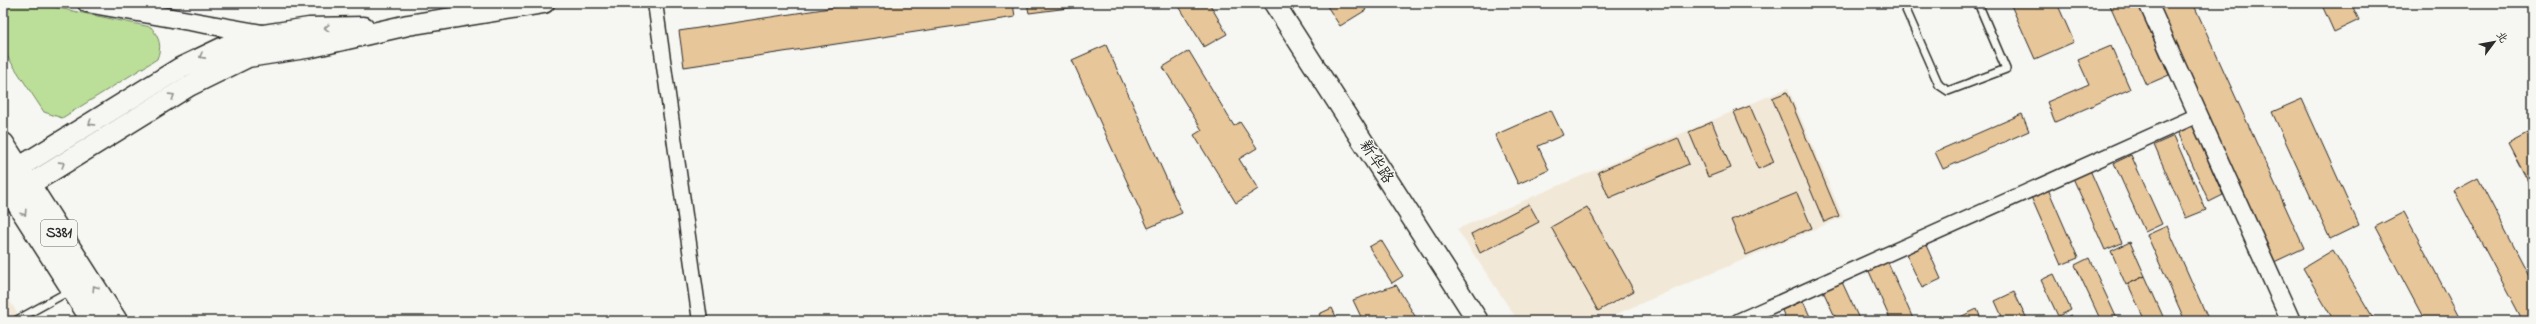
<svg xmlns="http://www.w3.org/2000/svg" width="2536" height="324" viewBox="0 0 2536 324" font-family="'Indie Flower','LXGW WenKai TC',sans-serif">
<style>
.built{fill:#f2e8d7}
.green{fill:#bbdf99;stroke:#738562}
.building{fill:#e7c699;stroke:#2b2b2b}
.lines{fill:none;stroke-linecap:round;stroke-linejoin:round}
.service-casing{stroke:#2b2b2b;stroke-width:10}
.minor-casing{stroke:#2b2b2b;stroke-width:17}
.tertiary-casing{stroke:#2b2b2b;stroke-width:21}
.secondary-casing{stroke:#2b2b2b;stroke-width:23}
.primary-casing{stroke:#2b2b2b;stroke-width:25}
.service{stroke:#f6f6f2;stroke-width:7}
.minor{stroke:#f6f6f2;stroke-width:14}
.tertiary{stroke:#f6f6f2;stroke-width:18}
.secondary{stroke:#f6f6f2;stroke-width:20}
.primary{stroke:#f6f6f2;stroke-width:22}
.oneway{stroke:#90908e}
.labels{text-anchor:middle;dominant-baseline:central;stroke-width:3;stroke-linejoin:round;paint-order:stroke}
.shield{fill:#f6f6f2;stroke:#686867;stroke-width:1}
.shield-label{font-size:15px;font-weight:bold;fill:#2b2b2b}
.street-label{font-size:16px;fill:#2b2b2b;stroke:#f6f6f2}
</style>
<rect width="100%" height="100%" fill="#f6f6f2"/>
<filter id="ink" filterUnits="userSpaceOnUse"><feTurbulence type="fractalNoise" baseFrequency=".025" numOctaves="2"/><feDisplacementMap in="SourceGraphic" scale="8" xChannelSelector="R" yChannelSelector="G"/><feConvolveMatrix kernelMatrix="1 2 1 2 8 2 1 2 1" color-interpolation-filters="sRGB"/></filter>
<g filter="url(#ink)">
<path class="built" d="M1788 88 1843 217 1600 321H1518L1457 229Z
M3 290 22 321H3Z"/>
<path class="green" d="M3 3H34L151 27C160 39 162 46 157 59L62 118 44 112 3 50Z"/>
<path class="building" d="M863 3H1013L1015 17 684 67 679 31Z
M1027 3H1108L1029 13Z
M1177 3H1209L1227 34 1204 47Z
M1325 3H1361L1366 10 1340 26Z
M2010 3H2057L2074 42 2035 59Z
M2109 3H2138L2169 75 2146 85Z
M2155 3H2193L2304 248 2272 263Z
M2321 3H2351L2359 20 2334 32Z
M1106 45 1182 213 1148 228 1072 60Z
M2111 46 2130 89 2055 122 2047 102 2089 84 2078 60Z
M1189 51 1234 126 1240 122 1257 148 1239 159 1258 189 1236 203 1194 135 1202 130 1163 67Z
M1787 92 1839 216 1824 222 1772 98Z
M2302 99 2359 225 2330 239 2272 112Z
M1750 106 1774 162 1758 169 1734 112Z
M1551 110 1563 135 1538 146 1549 170 1518 184 1495 135Z
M2022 114 2029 131 1943 169 1935 152Z
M1712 122 1731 168 1708 177 1689 132Z
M2193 126 2223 195 2209 202 2178 132Z
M2533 130V191L2508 143Z
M2174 136 2206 210 2186 218 2154 145Z
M1678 138 1689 164 1609 198 1598 172Z
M2131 155 2162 224 2145 232 2114 163Z
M2090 170 2122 243 2105 250 2073 178Z
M2478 178 2533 283V321H2523L2454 191Z
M2048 189 2078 258 2061 265 2031 197Z
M1797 193 1812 228 1746 255 1731 220Z
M1529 204 1539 222 1480 253 1471 234Z
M1587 207 1634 291 1598 311 1551 227Z
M2404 212 2461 321H2425L2375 227Z
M2167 226 2209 321H2185L2147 235Z
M1381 240 1403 276 1392 283 1369 247Z
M2130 242 2145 276 2126 285 2111 251Z
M1925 243 1941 279 1922 288 1905 252Z
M2333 250 2375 321H2334L2303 268Z
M2089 258 2118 321H2101L2075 265Z
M1887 260 1914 321H1891L1868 269Z
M2054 274 2071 310 2058 316 2041 280Z
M2145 276 2165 321H2145L2128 284Z
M1842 282 1860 321H1837L1823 291Z
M1396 285 1418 321H1363L1353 300Z
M2014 292 2028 321H2004L1995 301Z
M1803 301 1812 321H1786L1782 310Z
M1332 308 1338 321H1322L1319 314Z
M1977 309 1982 321H1959L1958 318Z
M2071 315 2074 321H2058Z"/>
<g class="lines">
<g class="service-casing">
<path id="service" d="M1903 3 1939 85 1948 91 2006 69 1978 3
M15 321 71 290"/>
</g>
<g class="minor-casing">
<path id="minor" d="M655 3 700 321
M1738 321 2198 115"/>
</g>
<g class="tertiary-casing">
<path id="tertiary" d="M87 3 262 34
M2148 3 2291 321"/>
</g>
<g class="secondary-casing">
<path id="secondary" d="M1274 3 1478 321
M18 168 180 68 243 38 309 28 364 27
M29 185 189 86 248 57 312 47 408 25 544 3"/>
</g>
<g class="primary-casing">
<path id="primary" d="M3 144 116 321
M3 180 93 321"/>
</g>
<use href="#service" class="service"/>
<use href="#minor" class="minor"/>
<use href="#tertiary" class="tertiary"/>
<use href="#secondary" class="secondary"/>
<use href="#primary" class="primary"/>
</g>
<defs><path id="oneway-chevron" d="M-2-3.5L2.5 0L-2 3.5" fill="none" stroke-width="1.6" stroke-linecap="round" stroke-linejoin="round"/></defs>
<g class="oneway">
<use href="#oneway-chevron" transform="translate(327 28) rotate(178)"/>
<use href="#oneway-chevron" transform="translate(202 56) rotate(152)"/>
<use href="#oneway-chevron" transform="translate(172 96) rotate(-32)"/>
<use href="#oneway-chevron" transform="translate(91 123) rotate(148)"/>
<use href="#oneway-chevron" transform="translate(62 164) rotate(-32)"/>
<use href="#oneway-chevron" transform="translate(24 213) rotate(57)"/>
<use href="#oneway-chevron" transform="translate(95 288) rotate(-123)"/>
</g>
</g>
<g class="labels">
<rect class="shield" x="41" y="220" width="36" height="26" rx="3"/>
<g class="shield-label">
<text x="59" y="233">S381</text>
</g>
<g class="street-label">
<text transform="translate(1376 162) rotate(57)">新华路</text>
</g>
</g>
<rect width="2536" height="324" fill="none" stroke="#f6f6f2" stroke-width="16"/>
<rect x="8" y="8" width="2520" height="308" fill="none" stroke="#2b2b2b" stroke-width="1.5" filter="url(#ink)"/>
<g transform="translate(2494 42) rotate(58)" stroke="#f6f6f2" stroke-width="3" paint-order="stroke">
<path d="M0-3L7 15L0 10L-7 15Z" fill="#2b2b2b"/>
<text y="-6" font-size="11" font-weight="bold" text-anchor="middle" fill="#2b2b2b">北</text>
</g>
</svg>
